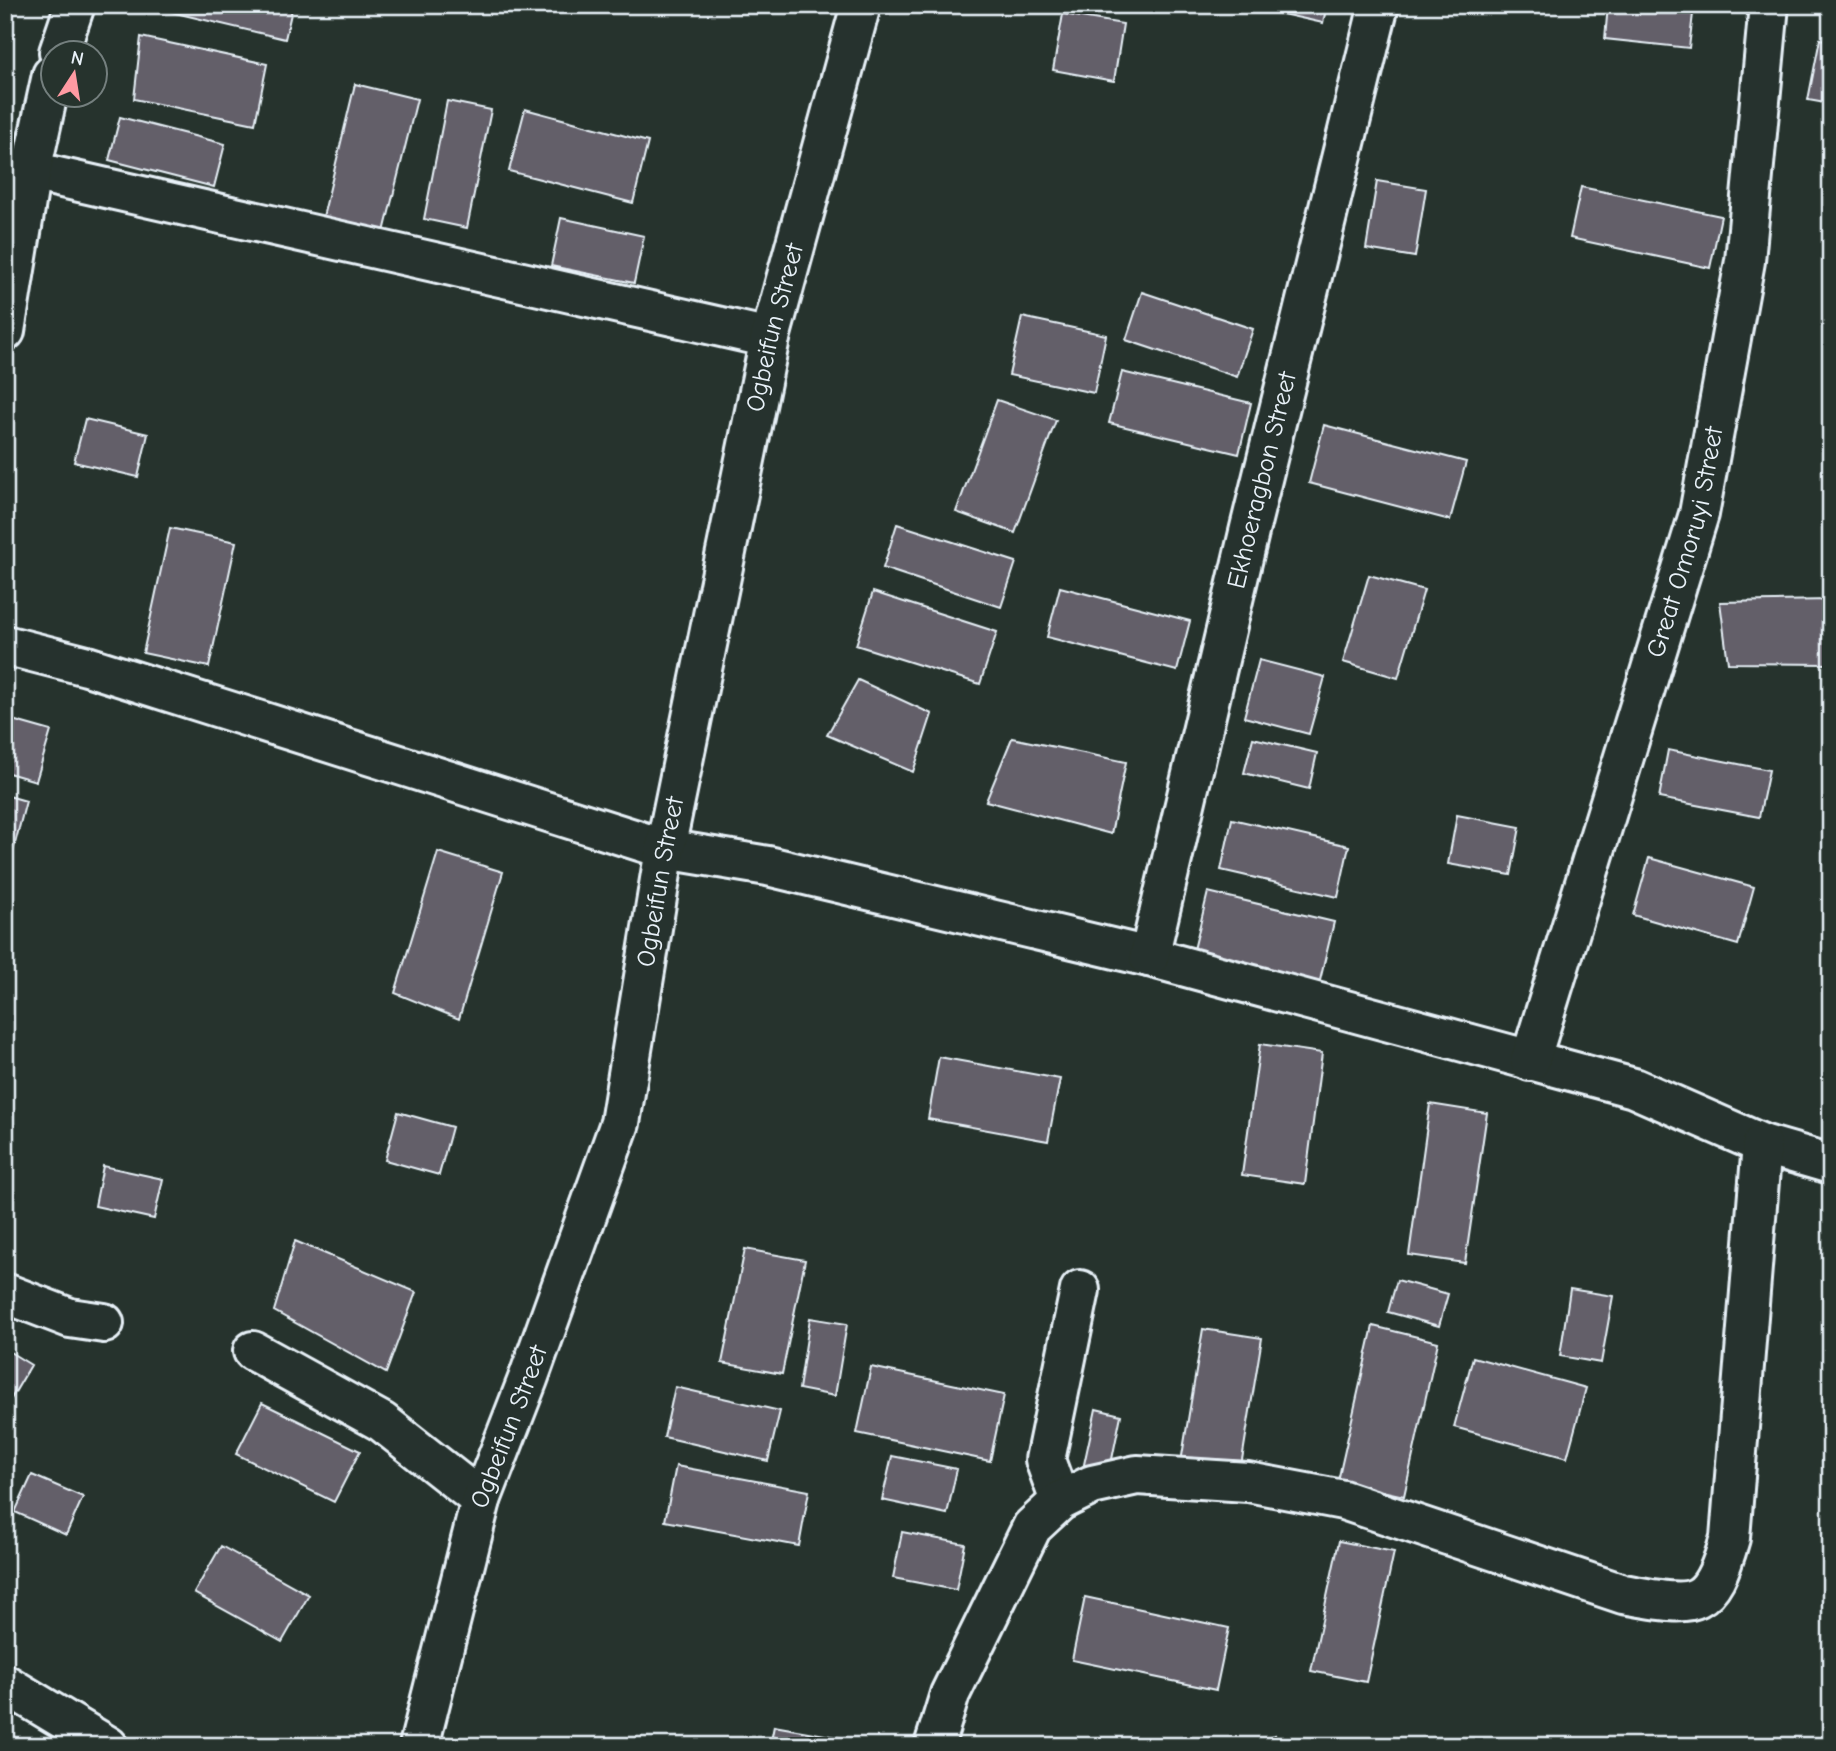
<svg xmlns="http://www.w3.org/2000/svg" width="1836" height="1751" viewBox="0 0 1836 1751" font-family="'Comic Neue',sans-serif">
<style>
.building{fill:#635e69;stroke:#e8f1f8;stroke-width:2}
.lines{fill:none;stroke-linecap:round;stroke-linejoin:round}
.street-casing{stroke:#e8f1f8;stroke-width:44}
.street{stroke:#26332d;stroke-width:38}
.labels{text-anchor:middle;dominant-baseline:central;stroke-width:5;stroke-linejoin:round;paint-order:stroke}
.street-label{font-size:26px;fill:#e8f1f8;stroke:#26332d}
</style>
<rect width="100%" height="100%" fill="#26332d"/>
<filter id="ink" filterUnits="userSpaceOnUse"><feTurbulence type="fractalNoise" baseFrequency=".0143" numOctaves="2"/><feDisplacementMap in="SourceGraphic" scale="14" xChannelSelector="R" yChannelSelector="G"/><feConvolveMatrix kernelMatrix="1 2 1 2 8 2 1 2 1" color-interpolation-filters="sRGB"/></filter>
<g filter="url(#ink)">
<path class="building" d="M169 5H293L285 39 167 11Z
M1242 5H1327L1323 23Z
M1608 5H1694L1689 48 1605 39Z
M1063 14 1123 24 1114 81 1053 70Z
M141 37 267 64 255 124 134 99Z
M1820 39 1831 41V104L1808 100Z
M355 84 417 99 384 232 323 217Z
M447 101 491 110 467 228 424 219Z
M525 109 648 142 633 203 509 171Z
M120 117 225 144 214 187 109 160Z
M1377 181 1426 189 1415 257 1366 249Z
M1581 187 1721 216 1710 268 1570 238Z
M561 218 644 236 634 283 551 266Z
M1142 292 1253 329 1237 377 1126 340Z
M1022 317 1106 335 1094 393 1009 375Z
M1122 372 1251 403 1239 454 1109 423Z
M997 400 1056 420 1015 533 956 512Z
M85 419 148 434 138 477 74 462Z
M1324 425 1466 462 1450 520 1309 483Z
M897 524 1016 562 1001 607 883 568Z
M170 528 236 542 209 667 143 653Z
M1369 575 1424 590 1398 678 1343 662Z
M1060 587 1190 621 1177 671 1047 637Z
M873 592 997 632 980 684 856 645Z
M1831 600V664L1728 663 1720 602Z
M1259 660 1325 677 1309 734 1244 717Z
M858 680 932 714 913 772 827 735Z
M5 718 51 731 36 781 5 772Z
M1012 738 1126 762 1111 834 986 801Z
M1253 738 1317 753 1309 789 1244 773Z
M1668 750 1769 770 1759 817 1659 798Z
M5 795 26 801 10 863 5 862Z
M1457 815 1520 827 1511 875 1448 864Z
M1232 819 1349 846 1338 897 1221 870Z
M438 852 503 872 459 1019 395 993Z
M1649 858 1754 887 1738 945 1633 915Z
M1208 892 1334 922 1317 993 1191 962Z
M1260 1044 1322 1053 1305 1184 1242 1175Z
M939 1057 1060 1079 1048 1141 928 1119Z
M1430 1104 1487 1113 1465 1263 1409 1255Z
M398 1112 452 1127 439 1175 385 1160Z
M103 1166 163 1179 154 1219 95 1206Z
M295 1241 416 1292 386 1373 274 1311Z
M745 1249 805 1260 782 1374 722 1363Z
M1397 1280 1448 1294 1439 1326 1388 1312Z
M1570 1289 1613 1296 1601 1363 1560 1356Z
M810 1318 847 1324 835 1396 799 1389Z
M1373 1326 1438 1342 1404 1496 1338 1481Z
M1203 1329 1262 1338 1240 1472 1181 1462Z
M5 1349 31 1365 5 1409Z
M1473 1357 1586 1388 1567 1458 1454 1427Z
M871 1367 1004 1395 990 1461 857 1433Z
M675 1387 780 1411 768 1461 664 1437Z
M262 1403 360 1451 334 1502 236 1454Z
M1096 1409 1121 1415 1109 1474 1083 1469Z
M892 1456 957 1469 947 1514 882 1500Z
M676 1466 809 1491 799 1546 665 1521Z
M32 1475 83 1497 66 1535 15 1512Z
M902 1532 965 1544 956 1590 893 1578Z
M1339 1541 1394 1552 1366 1682 1311 1671Z
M221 1546 309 1595 282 1642 194 1593Z
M1085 1597 1229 1628 1216 1690 1072 1660Z
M774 1726 882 1745V1746H770Z
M1275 1735 1280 1746H1254Z"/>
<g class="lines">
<g class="street-casing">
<g id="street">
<path d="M59 52 75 5"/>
<path d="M31 171 770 338"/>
<path d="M5 331 31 171 52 75"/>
<path d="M5 645 87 666 665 849 768 866 1149 957 1634 1088 1762 1144 1831 1164"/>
<path id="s1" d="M1149 957 1250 528 1379 5"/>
<path id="s2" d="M1530 1061 1699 514 1745 261 1769 5"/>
<path d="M5 1293 70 1318 104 1323"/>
<path d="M253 1351 382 1422 481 1500"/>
<path d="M1060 1501 1045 1460 1080 1290"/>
<path d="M5 1684 108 1746"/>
<path id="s3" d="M419 1746 481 1500 528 1379 620 1123 665 849 770 338 861 5"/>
<path d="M934 1746 950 1694 1032 1527 1060 1501 1092 1485 1137 1475 1248 1482 1343 1500 1623 1594C1694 1606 1709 1613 1730 1538L1762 1144"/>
</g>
</g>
<use href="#street" class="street"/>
</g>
</g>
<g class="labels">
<g class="street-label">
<text stroke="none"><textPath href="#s3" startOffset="1466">Ogbeifun Street</textPath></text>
<text stroke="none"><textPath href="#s1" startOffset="490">Ekhoeragbon Street</textPath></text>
<text stroke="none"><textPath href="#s2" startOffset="542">Great Omoruyi Street</textPath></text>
<text stroke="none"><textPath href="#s3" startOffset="900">Ogbeifun Street</textPath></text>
<text stroke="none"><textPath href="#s3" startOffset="332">Ogbeifun Street</textPath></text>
</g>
</g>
<rect width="1836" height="1751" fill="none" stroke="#26332d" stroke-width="28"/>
<rect x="14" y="14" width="1808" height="1723" fill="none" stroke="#e8f1f8" stroke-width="2.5" filter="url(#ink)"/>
<g transform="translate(74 74) rotate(12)"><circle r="33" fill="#26332d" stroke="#747f7e" stroke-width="2"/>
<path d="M0-5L12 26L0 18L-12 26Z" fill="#ff9aa2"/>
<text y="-10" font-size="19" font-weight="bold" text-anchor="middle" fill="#e8f1f8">N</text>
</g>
</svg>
